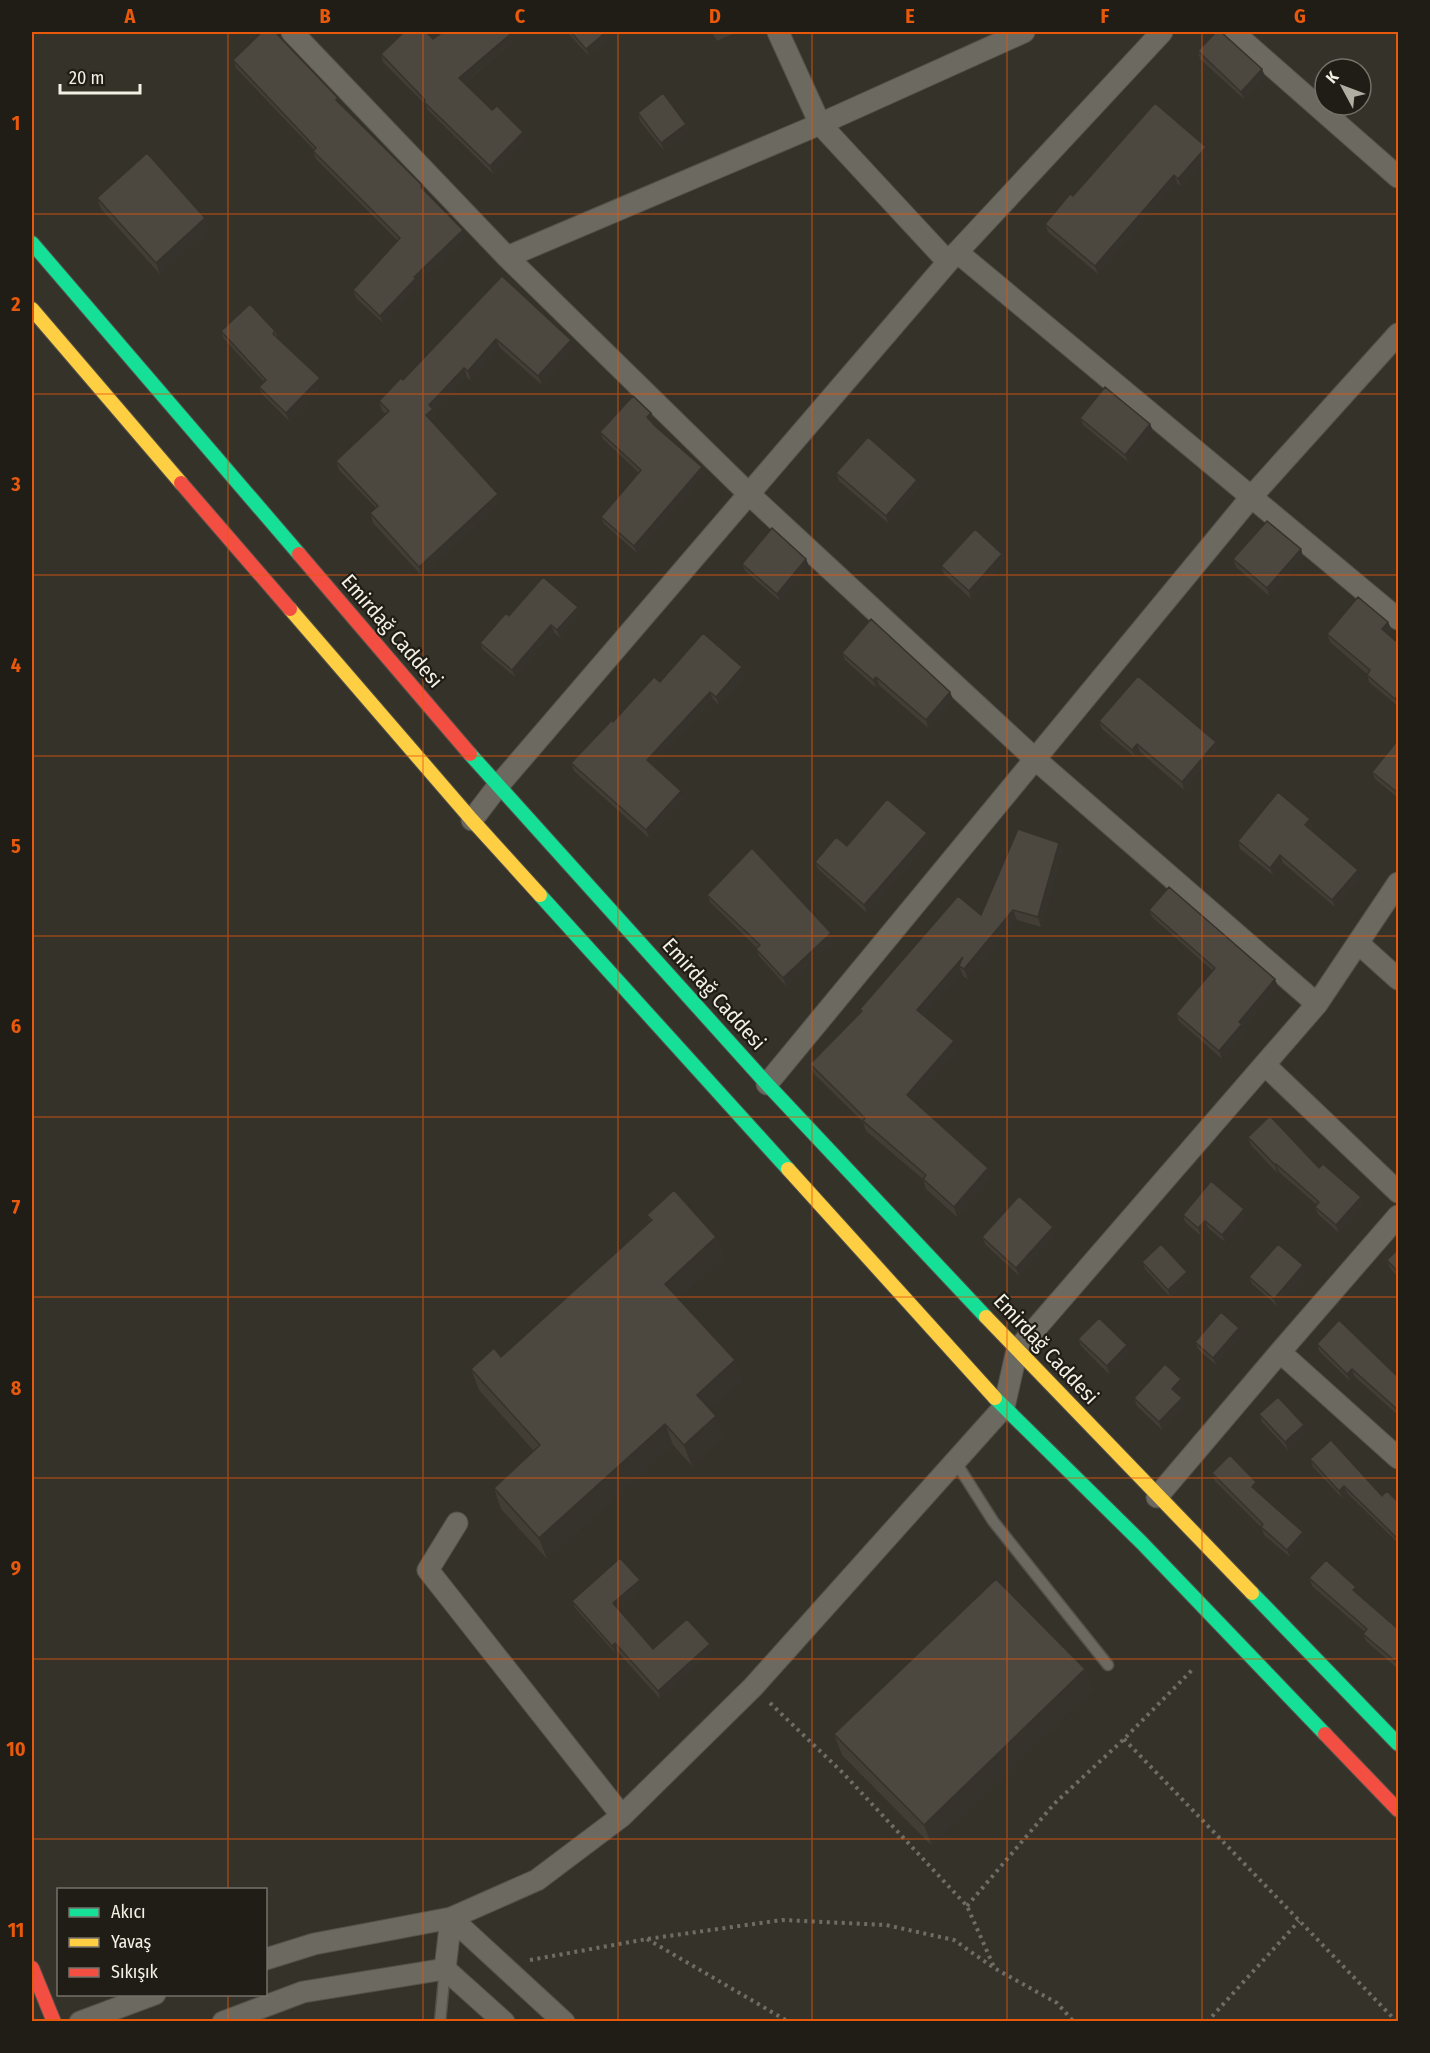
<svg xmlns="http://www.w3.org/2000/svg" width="1430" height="2053" viewBox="0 0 1430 2053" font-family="'Fira Sans Condensed',sans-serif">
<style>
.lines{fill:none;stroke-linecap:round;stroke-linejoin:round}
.lane-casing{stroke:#535149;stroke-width:13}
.street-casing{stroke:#535149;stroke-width:23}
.fast-casing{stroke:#535149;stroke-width:16}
.slow-casing{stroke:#535149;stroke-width:16}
.jam-casing{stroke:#535149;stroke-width:16}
.path{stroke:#6f6d65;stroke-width:4;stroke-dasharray:3 4.5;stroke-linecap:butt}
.lane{stroke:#6c6961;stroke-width:10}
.street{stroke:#6c6961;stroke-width:21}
.fast{stroke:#16e098;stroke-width:14}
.slow{stroke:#ffcf43;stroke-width:14}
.jam{stroke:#f24e42;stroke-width:14}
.wall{fill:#423e36}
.shaded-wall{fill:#36322c}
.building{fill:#4d483f;stroke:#36322c;stroke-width:1.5}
.grid{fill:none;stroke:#e8590c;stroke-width:1.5;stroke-opacity:0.55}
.labels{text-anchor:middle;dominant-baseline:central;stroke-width:4.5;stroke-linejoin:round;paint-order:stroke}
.street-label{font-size:21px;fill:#f3f0e5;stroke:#1f1d15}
.neatline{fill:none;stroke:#e8590c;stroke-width:2}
.grid-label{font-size:20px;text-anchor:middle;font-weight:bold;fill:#e8590c}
</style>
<rect width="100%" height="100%" fill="#353229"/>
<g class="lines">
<g class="lane-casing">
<path id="lane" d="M955 1461 993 1521 1108 1665
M440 2022 445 1969"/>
</g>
<g class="street-casing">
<path id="street" d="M292 32 507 257 750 495 1035 759 1317 1004
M778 32 820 124 948 262
M1233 32 1398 177
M957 252 1398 619
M507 257 820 124 1024 32
M472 820 498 786 948 262 1162 32
M1358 943 1398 979
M1265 1065 1398 1192
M767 1084 1252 496 1398 334
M1280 1352 1398 1458
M1157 1497 1280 1352 1398 1216
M457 1523 428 1570 622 1816
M451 1918 564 2022
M266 1959 314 1944 451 1918 537 1880 622 1816 753 1687 1004 1407 1017 1350 1317 1004 1398 883
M445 1969 504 2022
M445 1969 451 1918
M80 2022 155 1994
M223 2022 303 1992 445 1969"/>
</g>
<g class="fast-casing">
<path id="fast" d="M32 243 299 554
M470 754 767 1084 986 1317
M540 895 788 1169
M995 1398 1142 1543 1325 1734
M1252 1593 1398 1744"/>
</g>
<g class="slow-casing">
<path id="slow" d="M32 309 181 483
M290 609 472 820 540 895
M788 1169 995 1398
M986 1317 1252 1593"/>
</g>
<g class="jam-casing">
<path id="jam" d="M181 483 290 609
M299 554 470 754
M1325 1734 1398 1810
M32 1968 54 2022"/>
</g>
<path class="path" d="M770 1703 843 1773 967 1906 994 1967
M1124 1739 1397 2022
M967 1906 1054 1804 1124 1739 1194 1668
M647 1939 789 2022
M530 1960 647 1939 782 1920 886 1925 954 1940 994 1968 1057 2003 1074 2022
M1207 2022 1299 1921"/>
<use href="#lane" class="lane"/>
<use href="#street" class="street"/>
<use href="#fast" class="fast"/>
<use href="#slow" class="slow"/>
<use href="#jam" class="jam"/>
</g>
<path class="wall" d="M567 32H608L610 38 589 56Z
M712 32H737L717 41Z
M523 33 465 83 492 110 523 132 526 139 493 174 427 109 426 105 383 62 381 54 433 39Z
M1198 51 1262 69 1265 77 1244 99 1200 59Z
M233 60 341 104 424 190 465 238 418 283 419 286 383 323 356 298 353 290 398 241 316 159 313 151 314 150 236 68Z
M638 113 686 124 689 131 664 151 640 121Z
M1209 155 1181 186 1177 183 1098 274 1048 232 1045 224Z
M97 198 205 218 210 229 160 274 101 209Z
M502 276 574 349 542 385 500 348 471 381 467 377 434 412 436 418 432 422 501 503 422 576 373 523 370 513 376 508 339 470 336 461 386 414 382 411 379 401 403 380Z
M221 331H275L278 338 322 386 289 421 262 394 259 387 264 382 224 339Z
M651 413 654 420 652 422 705 474 637 553 604 524 601 517 639 473 603 439 600 432Z
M1080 418 1150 424 1153 431 1128 462 1083 425Z
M836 473 920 487 888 523 839 481Z
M1301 549 1303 557 1269 596 1236 567 1233 559Z
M1002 554 1005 561 971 599 944 574 941 566Z
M806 559 809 567 780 601 745 571 742 564Z
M578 607 580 615 560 638 554 632 515 677 483 650 480 643 509 616Z
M1388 622 1391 629 1388 634 1398 706 1369 682 1367 675V674L1330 642 1327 634Z
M842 653 950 692 953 700 928 728 879 685 876 688 845 660Z
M742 667 745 675 719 705 713 699 653 765 684 799 649 838 574 771 571 763 613 722 660 682Z
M1099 721 1216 742 1218 749 1184 790 1140 752 1135 757 1102 729Z
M1398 740V798L1375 779 1372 772Z
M1313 826 1311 829 1361 877 1335 907 1283 863 1273 875 1240 849 1238 841Z
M927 833 930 841 867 913 818 869 815 862 847 846Z
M1059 843 1062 852 1041 927 1017 920 968 979 963 976 962 973 924 1016 954 1041 957 1051 914 1101 988 1168 991 1178 957 1217 926 1189 923 1179 866 1131 863 1122 814 1074 810 1064 861 1012 860 1009 981 915Z
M707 895 834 941 786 986 759 956 756 949 757 948 710 902Z
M1149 910 1278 987 1243 1028 1245 1032 1222 1059 1179 1021 1176 1014 1213 971 1152 917Z
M1248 1137 1364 1205 1339 1233 1318 1214 1315 1207 1317 1205 1279 1172 1277 1173 1251 1145Z
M647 1215 716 1237 724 1258 679 1299 735 1360 742 1381 710 1410 723 1437 692 1466 673 1445 547 1559 501 1509 494 1488 534 1451 479 1390 471 1369 501 1357 650 1221Z
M1183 1215 1246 1217 1225 1242 1208 1228 1201 1236 1185 1222Z
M1056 1235 1019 1276 985 1244 982 1237Z
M1398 1249V1277L1390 1268 1387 1260Z
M1142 1262 1190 1280 1170 1297 1145 1269Z
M1306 1273 1277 1306 1252 1284 1249 1277Z
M1242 1335 1216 1365 1198 1349 1195 1342Z
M1078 1339 1130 1352 1109 1374 1081 1346Z
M1317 1344 1388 1368 1398 1377V1415L1354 1376 1350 1381 1319 1351Z
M1184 1387 1177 1394 1182 1398 1185 1406 1162 1430 1137 1406 1134 1398Z
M1259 1414 1304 1425 1307 1433 1288 1450 1262 1422Z
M1310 1459 1382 1496 1398 1502V1543L1347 1493 1342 1498 1313 1467Z
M1212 1473 1259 1489 1257 1491 1303 1532 1306 1539 1290 1557 1264 1535 1261 1527 1215 1481Z
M1309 1578 1358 1594 1398 1629V1669L1366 1641 1363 1634 1365 1632 1312 1586Z
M642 1588 618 1609 653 1649 710 1644 712 1651 660 1699 617 1651 615 1653 575 1608 572 1601Z
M1085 1669 1092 1690 932 1846 842 1755 834 1734Z"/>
<path class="shaded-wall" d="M513 32H523V33L462 85 459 78Z
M606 32H608L610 38 589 56 586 49Z
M1262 69 1265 77 1244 99 1241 92Z
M686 124 689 131 664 151 661 143Z
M523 132 526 139 493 174 490 166Z
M1206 147 1209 155 1181 186 1178 179Z
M1174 175 1177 183 1098 274 1095 266Z
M205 218 210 229 160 274 156 263Z
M463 230 465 238 418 283 419 286 383 323 380 316 414 277Z
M496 339 500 348 471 381 468 371Z
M571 340 574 349 542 385 538 376Z
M464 368 467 377 434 412 436 418 430 425 426 415 429 405Z
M320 378 322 386 289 421 286 413Z
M651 413 654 420 650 424 647 417Z
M1150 424 1153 431 1128 462 1125 455Z
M702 467 705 474 637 553 634 546Z
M917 480 920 487 888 523 886 516Z
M498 494 501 503 422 576 419 567Z
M1301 549 1303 557 1269 596 1267 588Z
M1002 554 1005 561 971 599 969 591Z
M806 559 809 567 780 601 777 594Z
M578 607 580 615 560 638 557 630Z
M1388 622 1391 629 1385 637 1382 629Z
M551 625 554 632 515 677 512 670Z
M742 667 745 675 719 705 716 697Z
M876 677 879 685 876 688 873 680Z
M710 692 713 699 650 768 647 760Z
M950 692 953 700 928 728 926 720Z
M1398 695V706L1395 699Z
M1216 742 1218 749 1184 790 1182 782Z
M1137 744 1140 752 1135 757 1132 750Z
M681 791 684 799 649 838 646 830Z
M1310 819 1313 826 1308 832 1305 825Z
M927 833 930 841 867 913 864 905Z
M1059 843 1062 852 1041 927 1038 917Z
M1280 855 1283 863 1273 875 1270 868Z
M1358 870 1361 877 1335 907 1332 900Z
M1013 910 1017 920 968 979 964 969 959 966 962 973 921 1020 917 1010 963 957Z
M831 933 834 941 786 986 783 978Z
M1275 979 1278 987 1243 1028 1245 1032 1222 1059 1219 1051 1239 1022Z
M954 1041 957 1051 911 1105 907 1095Z
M1276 1164 1279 1172 1277 1173 1275 1165Z
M988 1168 991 1178 957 1217 954 1207Z
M1361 1197 1364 1205 1339 1233 1336 1225Z
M1244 1209 1246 1217 1225 1242 1222 1235Z
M1205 1221 1208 1228 1201 1236 1198 1228Z
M1053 1227 1056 1235 1019 1276 1016 1268Z
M716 1237 724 1258 673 1305 665 1284Z
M1303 1265 1306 1273 1277 1306 1274 1299Z
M1187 1272 1190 1280 1170 1297 1168 1290Z
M1239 1328 1242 1335 1216 1365 1213 1358Z
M1127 1345 1130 1352 1109 1374 1107 1366Z
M735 1360 742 1381 704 1416 697 1395Z
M1352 1369 1354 1376 1350 1381 1347 1374Z
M1181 1379 1184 1387 1175 1396 1172 1389Z
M1182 1398 1185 1406 1162 1430 1159 1422Z
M716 1416 723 1437 692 1466 684 1445Z
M665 1424 673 1445 547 1559 539 1538Z
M1304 1425 1307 1433 1288 1450 1285 1442Z
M1256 1482 1259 1489 1254 1494 1252 1487Z
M1344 1486 1347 1493 1342 1498 1339 1491Z
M1303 1532 1306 1539 1290 1557 1287 1550Z
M640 1580 642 1588 616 1611 613 1603Z
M615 1643 617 1651 615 1653 612 1646Z
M710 1644 712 1651 660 1699 658 1691Z
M1398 1657V1669L1395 1661Z
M1085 1669 1092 1690 932 1846 924 1825Z"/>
<path class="building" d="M262 32H275L338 98 336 100 422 185 421 187 463 230 414 277 416 278 380 316 353 290 400 238 313 151 316 148 233 60Z
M404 32H426L433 39 443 32H513L459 78 492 110 497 106 523 132 490 166 424 102 425 100 381 54Z
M571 32H606L586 49Z
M1216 32H1221L1262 69 1241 92 1198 51Z
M663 93 686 124 661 143 638 113Z
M1155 103 1206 147 1178 179 1174 175 1095 266 1045 224 1070 194 1073 196Z
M147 153 205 218 156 263 97 198Z
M502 276 571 340 538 376 496 339 468 371 464 368 429 405 433 409 426 415 498 494 419 567 370 513 378 506 336 461 389 411 379 401 401 378 403 380Z
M250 304 275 331 273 334 320 378 286 413 259 387 266 380 221 331Z
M1105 387 1150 424 1125 455 1080 418Z
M633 396 651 413 647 417 655 426 702 467 634 546 601 517 641 470 600 432Z
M868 437 917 480 886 516 836 473Z
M1267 521 1301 549 1267 588 1233 559Z
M772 528 806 559 777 594 742 564Z
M975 529 1002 554 969 591 941 566Z
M543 577 578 607 557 630 551 625 512 670 480 643 506 613 509 616Z
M1358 597 1388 622 1382 629 1398 643V695L1395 699 1367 675 1370 670 1327 634Z
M871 619 950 692 926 720 876 677 873 680 842 653Z
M703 633 742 667 716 697 710 692 647 760 681 791 646 830 571 763 612 720 613 722 654 677 660 682Z
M1138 676 1216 742 1182 782 1137 744 1132 750 1099 721Z
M1398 740V793L1372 772Z
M1278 792 1310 819 1305 825 1358 870 1332 900 1280 855 1270 868 1238 841Z
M887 799 927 833 864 905 815 862 836 837 847 846Z
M1018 829 1059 843 1038 917 1013 910 964 969 959 966 963 957 917 1010 954 1041 907 1095 988 1168 954 1207 923 1179 926 1175 863 1121 865 1118 810 1064 862 1011 860 1009 958 896 981 915Z
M752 848 831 933 783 978 756 949 760 945 707 895Z
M1169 887 1275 979 1239 1022 1242 1024 1219 1051 1176 1014 1215 968 1149 910Z
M1270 1116 1319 1168 1323 1164 1361 1197 1336 1225 1315 1207 1319 1202 1276 1164 1275 1165 1248 1137Z
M1211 1181 1244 1209 1222 1235 1205 1221 1198 1228 1183 1215Z
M674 1190 716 1237 665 1284 735 1360 697 1395 716 1416 684 1445 665 1424 539 1538 494 1488 540 1445 471 1369 494 1348 501 1357 652 1220 647 1215Z
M1019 1196 1053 1227 1016 1268 982 1237Z
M1161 1244 1187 1272 1168 1290 1142 1262Z
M1278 1244 1303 1265 1274 1299 1249 1277Z
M1398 1249V1272L1387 1260Z
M1221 1312 1239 1328 1213 1358 1195 1342Z
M1099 1318 1127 1345 1107 1366 1078 1339Z
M1339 1320 1398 1377V1410L1352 1369 1347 1374 1317 1344Z
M1165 1364 1181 1379 1172 1389 1182 1398 1159 1422 1134 1398Z
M1278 1397 1304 1425 1285 1442 1259 1414Z
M1331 1440 1382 1496 1387 1491 1398 1502V1539L1344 1486 1339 1491 1310 1459Z
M1230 1455 1256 1482 1252 1487 1303 1532 1287 1550 1261 1527 1263 1524 1212 1473Z
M620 1558 640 1580 613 1603 653 1649 687 1619 710 1644 658 1691 615 1643 612 1646 572 1601Z
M1326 1560 1356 1587 1353 1590 1398 1629V1657L1395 1661 1363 1634 1367 1629 1309 1578Z
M996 1579 1085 1669 924 1825 834 1734Z"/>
<path class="grid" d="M228 32V1890M423 32V2022M618 32V2022M812 32V2022M1007 32V2022M1202 32V2022M32 214H1398M32 394H1398M32 575H1398M32 756H1398M32 936H1398M32 1117H1398M32 1297H1398M32 1478H1398M32 1659H1398M32 1839H1398M228 1994V2022"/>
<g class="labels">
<g class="street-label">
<text transform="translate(392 631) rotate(49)">Emirdağ Caddesi</text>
<text transform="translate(714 994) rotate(48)">Emirdağ Caddesi</text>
<text transform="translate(1046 1349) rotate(47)">Emirdağ Caddesi</text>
</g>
</g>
<rect width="1430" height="2053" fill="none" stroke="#1f1d15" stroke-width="66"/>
<rect x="57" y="1888" width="210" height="108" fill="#1f1d15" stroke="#747168" stroke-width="1.5"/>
<rect x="69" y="1908" width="30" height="9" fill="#16e098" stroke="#747168" stroke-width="1.5"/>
<text x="111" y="1918" font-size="18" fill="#f3f0e5">Akıcı</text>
<rect x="69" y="1938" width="30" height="9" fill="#ffcf43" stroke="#747168" stroke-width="1.5"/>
<text x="111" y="1948" font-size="18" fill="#f3f0e5">Yavaş</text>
<rect x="69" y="1968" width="30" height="9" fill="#f24e42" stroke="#747168" stroke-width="1.5"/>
<text x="111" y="1978" font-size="18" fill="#f3f0e5">Sıkışık</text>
<g transform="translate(1343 87) rotate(311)"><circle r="28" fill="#1f1d15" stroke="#747168" stroke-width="1.5"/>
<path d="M0-4.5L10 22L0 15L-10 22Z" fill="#b0aea3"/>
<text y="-9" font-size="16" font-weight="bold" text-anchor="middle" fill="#f3f0e5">K</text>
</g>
<path d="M60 84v9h80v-9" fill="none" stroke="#f3f0e5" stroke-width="3"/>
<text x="69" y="84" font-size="18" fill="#f3f0e5" stroke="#1f1d15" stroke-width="4.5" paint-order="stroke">20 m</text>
<rect x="33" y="33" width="1364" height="1987" class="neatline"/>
<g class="grid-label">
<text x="130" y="23">A</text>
<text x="325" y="23">B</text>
<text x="520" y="23">C</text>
<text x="715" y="23">D</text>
<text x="910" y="23">E</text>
<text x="1105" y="23">F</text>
<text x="1300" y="23">G</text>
<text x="16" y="130">1</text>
<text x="16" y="311">2</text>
<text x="16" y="491">3</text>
<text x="16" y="672">4</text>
<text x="16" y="853">5</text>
<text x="16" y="1033">6</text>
<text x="16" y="1214">7</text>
<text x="16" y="1395">8</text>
<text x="16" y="1575">9</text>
<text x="16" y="1756">10</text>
<text x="16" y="1937">11</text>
</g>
</svg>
